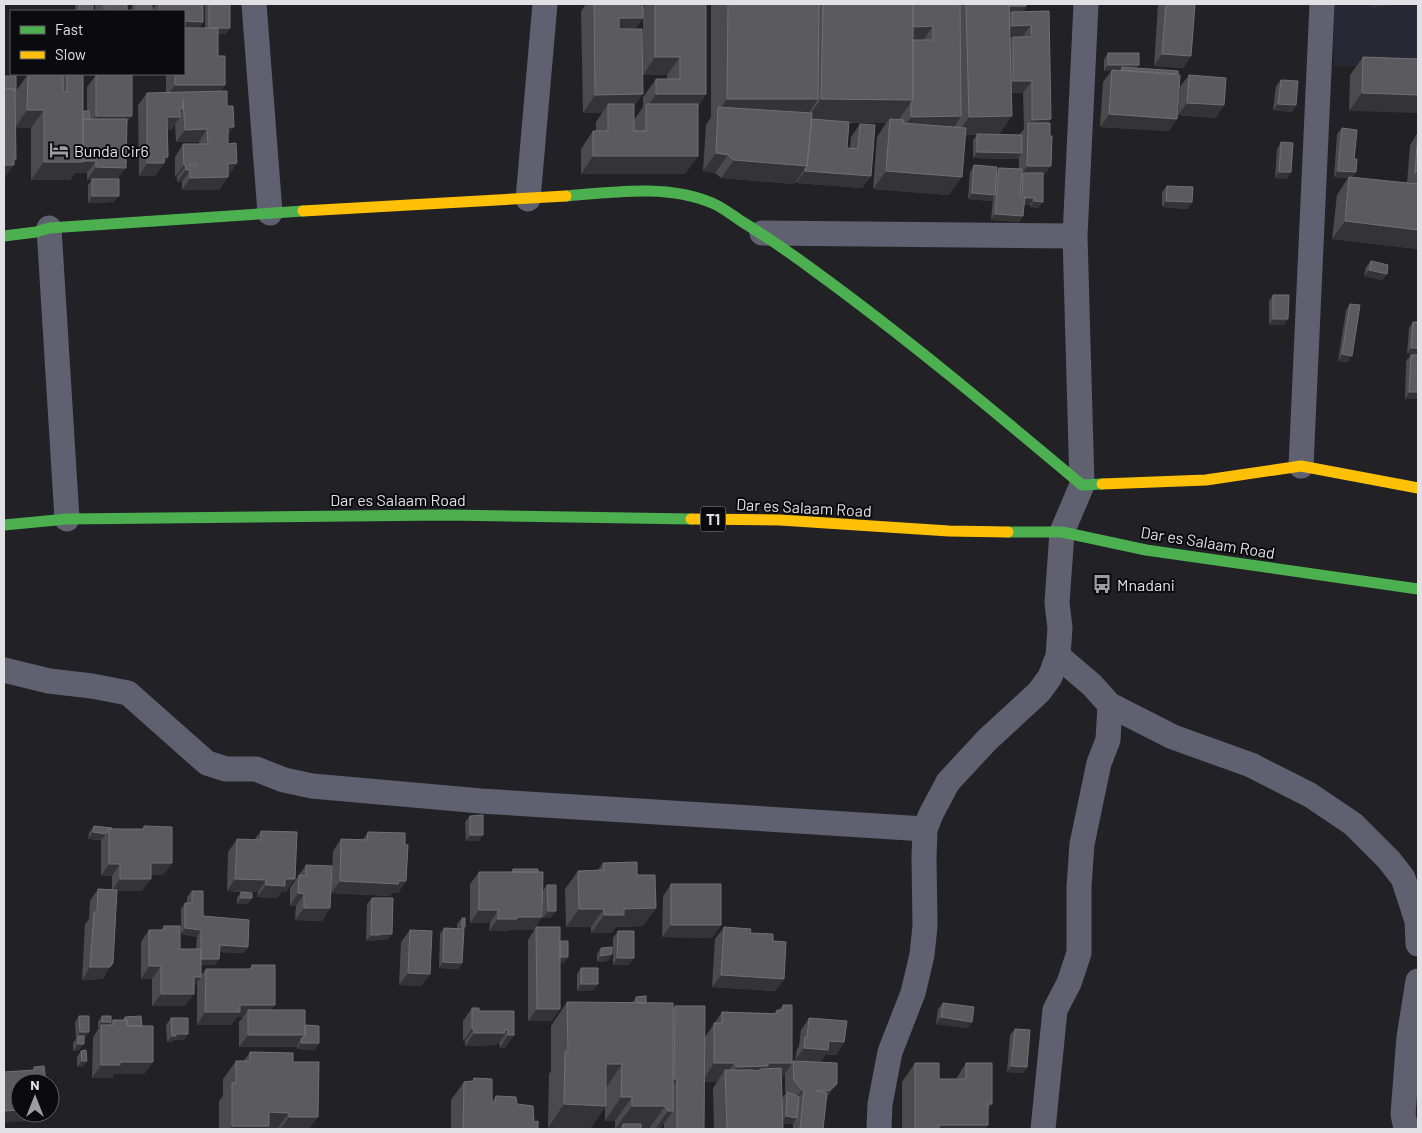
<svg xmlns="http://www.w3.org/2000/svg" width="1422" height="1133" viewBox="0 0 1422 1133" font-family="Barlow,sans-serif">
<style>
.built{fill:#262834}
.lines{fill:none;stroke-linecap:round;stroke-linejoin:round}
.street{stroke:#606170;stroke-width:25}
.fast{stroke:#4caf50;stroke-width:11}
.slow{stroke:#ffc107;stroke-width:11}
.wall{fill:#4b4b4e;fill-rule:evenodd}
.shaded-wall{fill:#343437}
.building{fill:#5b5b5f;stroke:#707074;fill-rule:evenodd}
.labels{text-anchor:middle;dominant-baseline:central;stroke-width:4;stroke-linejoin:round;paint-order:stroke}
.shield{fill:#0b0b0e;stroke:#a0a0a4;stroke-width:1}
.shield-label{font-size:15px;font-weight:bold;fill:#e0e0e5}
.poi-label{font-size:16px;fill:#e0e0e5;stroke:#0b0b0e;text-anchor:start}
.street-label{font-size:16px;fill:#e0e0e5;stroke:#0b0b0e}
</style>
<rect width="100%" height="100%" fill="#222226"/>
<path class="built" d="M1333 4H1418V66H1334Z"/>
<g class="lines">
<path class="street" d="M254 4 270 213
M528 199 545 4
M49 228 67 519
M762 233 1075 236
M1301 466 1322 4
M1058 656 1092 685 1110 705 1173 737 1251 765 1310 795 1353 824 1389 860 1403 878 1417 921 1418 944
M4 670 49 681 92 686 128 693 207 763 226 769H256L284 780 312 786 481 801 925 829
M879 1129 880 1104 890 1052 913 993 922 955 925 926 924 858 925 829 931 814 948 782 987 740 1039 692 1050 677 1058 656 1060 628 1057 603 1062 532 1082 485 1075 236 1086 4
M1043 1129 1055 1010 1069 983 1079 953V887L1082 844 1099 763 1108 740 1110 705
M1406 1129 1403 1114 1409 1037 1418 981"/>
<path class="fast" d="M566 196C613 192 668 184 712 203 722 207 732 215 741 221 767 237 792 254 816 272 908 339 995 412 1082 485L1102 484
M4 236 36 232 49 228 303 211
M4 525 67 519 446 515 691 519
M1008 532H1062L1146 550 1418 589"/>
<path class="slow" d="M303 211 566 196
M1102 484 1206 480 1301 466 1418 488
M691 519 780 520 949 531 1008 532"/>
</g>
<path class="wall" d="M75 4H93V10L92 11H75Z
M95 4H127V11H95Z
M132 4H154L152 6V10L156 4H203V22L199 28H205V4H230L226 34H218V56L221 91 228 136V144L237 163 228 176V177L219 190H182V182H177V177H175V157L183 144H199V142H176L175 124 171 130H167L168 157 155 176H139L138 105 147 93H166V74H184V11H132Z
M586 4H643V8L646 4H706V94L698 106V156L685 174H581V149L593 131H596V122L602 113H583L581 11ZM643 18V71L635 29ZM643 75H667V79H656L643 97V107L634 120V107Z
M711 4H1026V6L1023 12 1049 11V123L1043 177V202L1038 208 1030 207V205H1024L1023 216 1019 222 991 220 993 198 991 201 968 199 970 172 974 165 997 171 999 168 1019 169V157L1018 159 973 158V140L977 135H965L949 195 873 189 877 137 886 123H849L847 148 850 149 851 137 860 124 871 176 862 188 796 183V181L794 184 721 178 715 173 703 171 706 125 711 117ZM1011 93H1023L1024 129 1019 135H999Z
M1158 4H1195L1191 56 1183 68 1154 66Z
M1108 53 1139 65 1136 68 1169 131 1100 127 1103 82 1111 71H1104V59Z
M1363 57 1418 59 1349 111 1350 75Z
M28 74H83V111H87V87L96 75 127 123 114 202 88 203V185L92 180H87V173H75L70 180H31V128H16V159L5 177H4V76L16 91Z
M1189 75 1216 118 1178 115 1180 87Z
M1281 80 1296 105 1292 112 1273 110 1276 86Z
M1342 128 1354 159 1356 172 1352 177 1407 183 1410 145 1418 132V249L1332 239 1337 195 1348 178 1334 177 1337 134Z
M1281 142 1287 179 1275 178 1277 149Z
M1167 186 1188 209 1162 207V192Z
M1371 261 1387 274 1382 280 1364 276 1366 267Z
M1273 295 1284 325H1269V301Z
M1350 304 1348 362 1338 361 1346 310Z
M1413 322H1418V354L1417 355 1407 354 1409 328Z
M1411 355H1418V395L1416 399H1405L1406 361Z
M470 816 479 841H466L465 822Z
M94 826 112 829H142L144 826 172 863 163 875H151L142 891H117L105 976 102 979 82 980 85 924 89 919 90 901 98 889H112V876H101V840L88 839 89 833Z
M261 831 286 892 282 891 277 898 257 897 258 892H242L252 898 247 904H237V898L241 892 227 891 228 852 237 839 254 840Z
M368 832 405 845 406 881 398 893H392L390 896 331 893 333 851 341 839H363Z
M603 863 637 875 656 908 643 926 616 927 612 933H591V927H566L565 889 578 871 598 870Z
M306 865 330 908 322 921 295 920 296 906H290V888Z
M513 869 534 930H509L508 931H489L490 923H470V884L479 872H511Z
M671 884 721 925 712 938 662 937 663 896Z
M547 885 551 918H543V891Z
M192 891 203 916 248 947 243 953 220 952 219 959 215 965H201V975L206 969H249L252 965 275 1005 271 1010 305 1025 319 1043 314 1050 297 1049V1046L296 1047H239V1022L243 1017H237L231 1025H197V982L194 987 185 1006H152V979H141V942L149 930H161L164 926 180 949H196L197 937 181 934V909L185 903H187V897Z
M372 898 387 940H376L375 941H366L367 904Z
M462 918 465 927 464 929 462 963 458 969 439 968 440 934 444 928H457V924Z
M536 927 560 941 564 963H560L552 1021H528V940Z
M724 927 750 933 773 941 784 979 775 991 712 987 715 939Z
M410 930 430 974 421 986 399 985 401 942Z
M618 931 629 965H613V938Z
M601 948 612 954 608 961 597 962V954Z
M581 968 594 990 577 991V974Z
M636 997 646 1003 673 1008 675 1006 705 1037 722 1012 774 1013 777 1010H779L783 1005 792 1062 793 1061 815 1062 795 1060 797 1049 799 1046 801 1030 809 1018 844 1042 836 1055 826 1054 820 1062 828 1096 826 1098 823 1129H793V1123V1124L782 1123 783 1129H714L713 1088 717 1082H704V1129H664V1123L660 1129H615V1121H605V1107L590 1129 548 1128 549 1074 551 1071V1026L567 1002 632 1003ZM785 1074V1092L786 1093 782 1098V1114L781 1079Z
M943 1003 968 1028 936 1024 938 1009Z
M472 1008 479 1011 514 1035 505 1048H500L499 1043H498L496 1045 465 1046V1041H463V1021Z
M79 1016 85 1039H84L79 1050 73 1051V1043L76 1039 75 1022Z
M102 1016 111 1022 109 1025 113 1020H123L125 1017 142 1026 153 1062 144 1074H114L112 1078H92L93 1037 99 1028H98V1022Z
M171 1018 184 1040H173L171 1042H167L166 1025Z
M1015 1029 1027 1067 1023 1073 1007 1072 1010 1035Z
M81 1051 83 1067H77V1057Z
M250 1052 293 1062 318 1117 309 1129H219V1101L223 1096V1079L236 1061H244Z
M915 1063 939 1079H956L966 1063 988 1111V1125L985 1129H902V1082Z
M464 1082 492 1101 496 1096 517 1104 534 1122 538 1129H451V1100Z"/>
<path class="shaded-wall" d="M1373 4H1388L1386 6 1370 8Z
M1006 6H1026L1022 12H1001Z
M79 10H93L92 11H79Z
M619 18H643L630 36H607Z
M184 21 203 22 194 34H184Z
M1031 25 1022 37 1004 38 1012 26Z
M933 26 921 44 910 45 911 27Z
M209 28H230L226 34H205Z
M1162 54 1191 56 1183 68 1154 66Z
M655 57H680L667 75H643Z
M1108 65H1139L1134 71 1122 67 1119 71 1112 70 1111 71H1104Z
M1013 81H1032L1023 93H1005Z
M175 85H225L217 97H166Z
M1362 93 1418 95V113L1349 111Z
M643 94 630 112 608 104 602 113H583L595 95Z
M656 94H706L693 112 646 109Z
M727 99H818L802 123 718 112Z
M821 99 913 100 896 123 890 119 886 123 805 122Z
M1187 103 1224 105 1216 118 1178 115Z
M1278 104 1296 105 1292 112 1273 110Z
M180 109H183L178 117H180L171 130H158L167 117Z
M27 110H44L31 128H15Z
M1109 114 1177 119 1169 131 1100 127Z
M96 116H132L123 128H87Z
M961 116 949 135H898L911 117Z
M1012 116 999 135H956L969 117Z
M1051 119 1042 131 1028 126 1032 120Z
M228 127H234L225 139Z
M207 129 199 142H176L185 130Z
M977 152 1022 153 1018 159 973 158Z
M716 153 728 155 715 173 703 171Z
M593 156H698L685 174H581Z
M164 157H168L155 176H139L147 163Z
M14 159H16L12 165H14L5 177H4V165Z
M734 160 807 166 794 184 721 178Z
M83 161H96L87 173H75L70 180H31L44 162Z
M237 163 228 176H219L228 164Z
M184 165H186L177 177H175Z
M1027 166H1051L1042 178 1023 173 1019 178Z
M96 167 126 168 117 180H87Z
M186 170H190L182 182H177Z
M805 171 871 176 862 188 796 183Z
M886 171 962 177 949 195 873 189Z
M1338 171 1356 172 1351 179 1349 177 1348 178 1334 177Z
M1279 172H1291L1287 179 1275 178Z
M228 177 219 190H182L190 178Z
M972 193 995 195 991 201 968 199Z
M92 196H119L114 202 88 203Z
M1026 198H1034L1030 205H1022Z
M1034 201 1043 202 1038 208 1030 207Z
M1166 201 1192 202 1188 209 1162 207Z
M995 214 1023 216 1019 222 991 220Z
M1345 221 1418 230V249L1332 239Z
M1369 270 1387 274 1382 280 1364 276Z
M1273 319H1288L1284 325H1269Z
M1411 348H1418V354L1417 355 1407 354Z
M1342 354 1352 356 1348 362 1338 361Z
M1409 392H1418V395L1416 399H1405Z
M93 832 106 834 101 840 88 839Z
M470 835H483L479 841H466Z
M151 863H172L163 875H142Z
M109 864H120L112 876H101Z
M120 879H151L142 891H112Z
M235 879 266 880 258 892 227 891Z
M285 879H295L286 892 282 891 277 898 257 897 266 885Z
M340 881H406L398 893H392L390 896 331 893Z
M298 893 304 894 296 906H290Z
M241 898H252L247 904H237Z
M304 908H330L322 921 295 920Z
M656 908 643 926 616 927 612 933H591L604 915 624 909Z
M579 909H604L591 927H566Z
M479 910H498L490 923H470Z
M548 911H556L551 918H543Z
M517 917H542L534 930H509L508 931H489L498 919Z
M671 925H721L712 938 662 937Z
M185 928 201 930 197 937 181 934Z
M380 934H392L387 940H376L375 941H366L371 935Z
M220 945 248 947 243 953 215 952Z
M612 954 608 961 597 962 601 956Z
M556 957H568L564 963H552Z
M617 958H634L629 965H613Z
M200 959H219L215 965H196Z
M443 962 462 963 458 969 439 968Z
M113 963 102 979 82 980 90 967Z
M149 966H161L152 979H141Z
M408 973 430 974 421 986 399 985Z
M721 975 784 979 775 991 712 987Z
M194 977H201L192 989Z
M581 984H598L594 990 577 991Z
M161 994H194L185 1006H152Z
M240 1005H275L266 1017 248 1010 243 1017H237L231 1025H197L205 1012Z
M537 1009H560L552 1021H528Z
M941 1017 972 1022 968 1028 936 1024Z
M102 1022H111L106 1028 101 1025 99 1028H98Z
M472 1029H474L465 1041H463Z
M504 1030H508L499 1043H498L496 1045 465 1046 474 1033Z
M80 1032H89L85 1039H78V1036L76 1039Z
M176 1034H188L184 1040H173L171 1042H167L172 1036Z
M248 1035H305L296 1047H239Z
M508 1035H514L505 1048H500Z
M829 1041 844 1042 836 1055 826 1054 820 1063 795 1060 804 1048Z
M301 1043H319L314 1050 297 1049Z
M78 1044H84L79 1050 73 1051Z
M82 1061H87L83 1067H77Z
M120 1062H153L144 1074H114L112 1078H92L101 1065Z
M714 1063H734L726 1075 725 1070 717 1082H702Z
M768 1063H792L780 1081 726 1083 737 1067Z
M606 1064H622L606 1088Z
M1011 1066 1027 1067 1023 1073 1007 1072Z
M674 1079H677L665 1097H662Z
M837 1084 828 1096 820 1104 816 1091Z
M802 1090H804L795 1102H793Z
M621 1097H632L615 1121H605Z
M564 1104 606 1106 590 1129 548 1128Z
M988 1104H992L980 1123Z
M632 1106H665L649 1129H623V1124L619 1129H615Z
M20 1110V1113H44L39 1120 4 1123V1111Z
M668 1111H673L660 1129H655Z
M269 1112 289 1113 277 1129H229L232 1126Z
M786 1116 797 1118 793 1124 782 1123Z
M289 1117H318L309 1129H280Z
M939 1125H988L985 1129H936Z"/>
<path class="building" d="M79 4H93V10H79Z
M104 4H127V11H104Z
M136 4H152V11H136Z
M159 4H203V22L184 21V11H159Z
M209 4H230V28H209Z
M594 4H643V18H619V29H642L643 94 595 95Z
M655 4H706V94H656V79H680V57H655Z
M728 4H819L818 99H727Z
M823 4H913V100L821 99Z
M913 4H960L961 116 911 117V103L913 100V40H933V26L913 27Z
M966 4H1009L1012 116 969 117Z
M1009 4H1026V6H1009Z
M1166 4H1195L1191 56 1162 54Z
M1049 11 1051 119 1032 120V81H1013V37H1032L1031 25 1012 26V12Z
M184 28H218V56H225V85H175V74H184Z
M1108 53H1139V65H1108Z
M1363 57 1418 59V95L1362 93Z
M1122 67 1178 71V74L1122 70Z
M1112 70 1180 75 1177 119 1109 114Z
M28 74H63V92H67V74H83V162H44V110H27Z
M96 75H132V116H96Z
M1189 75 1226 78 1224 105 1187 103Z
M4 76H16V91H15V89H4Z
M1281 80 1298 81 1296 105 1278 104Z
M4 89H15L16 159H14V165H4Z
M227 91V106H233L234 127H228V144L236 143 237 163 228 164V177L190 178V170H186V165H184L183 144H208L207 129 185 130 183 99V109H180V117H167L168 157H164V163H147V93ZM190 164H197V166H190Z
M608 104H634V131H646V104H698V156H593V131H608Z
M718 107 812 113 807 166 734 160 728 155 716 153Z
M83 111H89L90 119H83V120Z
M83 119H127L126 168 96 167V161H83Z
M812 119 849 122 847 148 858 149 860 124 875 125 871 176 805 171V169L807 166Z
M890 119 904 120 903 123 966 128 962 177 886 171Z
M1028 123H1050V136H1052L1051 166H1027Z
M1342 128 1357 130 1354 159H1357L1356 172 1338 171Z
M1418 132V169L1415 173Z
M977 134 1022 135V153L977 152Z
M1281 142 1293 143 1291 172H1279Z
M974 165 997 167 995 195 972 193Z
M999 168 1022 169 1020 196 1022 197 1023 173H1043V202L1034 201V198H1026L1025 196 1023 216 995 214Z
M1349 177 1418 184V180V230L1345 221Z
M92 179H119V196H92Z
M1167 186 1193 187 1192 202 1166 201Z
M1371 261 1388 265 1387 274 1369 270Z
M1273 295H1289L1288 319H1273Z
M1350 304 1360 305 1352 356 1342 354Z
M1413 322H1418V348H1411Z
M1411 355H1418V392H1409Z
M483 815V835H470V816Z
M94 826 112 828V829H109L106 834 93 832Z
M144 826 172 827V863H151V879H120V864H109V829H144Z
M261 831 297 832 295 879H285V886L266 885V880L235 879 237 839 261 840Z
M368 832 405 833V845H408L406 881H399L398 884 340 881 341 839 367 840Z
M637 862V875H655L656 908 624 909V915H604V909H579L578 871 604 870 603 863Z
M306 865 332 866 330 908H304V894L298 893 299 875 306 876Z
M513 869H538V872H513Z
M479 872H543L542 917H517V919H498V910H479Z
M671 884H721V925H671Z
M547 885H556V911H548Z
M98 889 117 890 113 963 110 967H90L94 912H97Z
M192 891H203V916L249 920 248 947 220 945 219 959H201V930L185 928V903H192Z
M241 892 252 893V898H241Z
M372 898H393L392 934H380V935H371Z
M462 918H465V927H462Z
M164 926H180V949H201V977H194V994H161V966H149V930H164Z
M536 927H560V1009H537Z
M724 927 751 929 750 933 773 934V941L786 942 784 979 721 975Z
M444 928 464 929 462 963 443 962Z
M410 930 432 931 430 974 408 973Z
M618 931H634V958H617Z
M560 941H568V957H560Z
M612 947V954L601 956V948Z
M252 965H275V1005H240V1012H205L206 969H252Z
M581 968H598V984H581Z
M646 996V1003H637L636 997Z
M567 1002 673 1003V1111H668L665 1106H632V1097H621L622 1064H606V1106L564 1104 565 1051H568Z
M943 1003 974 1007 972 1022 941 1017Z
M783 1005H792V1063H768V1066L737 1067 734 1063H714V1023H722V1012L777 1014V1010H783Z
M675 1006H705L704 1129H677V1079H674Z
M472 1008H479V1011H514V1035H508V1030H504L505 1033H474V1029H472Z
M248 1010H305V1035H248Z
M79 1016H89V1032H80Z
M102 1016H111V1022H102Z
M141 1016 142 1026H127V1020H125V1017Z
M171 1018H188V1034H176V1036H172Z
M809 1018 847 1021 844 1042 829 1041 828 1050 804 1048 805 1037H807Z
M113 1020H127V1026H153V1062H120V1065H101V1025H113Z
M305 1025 319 1026V1043H301V1039L305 1035Z
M1015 1029 1030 1030 1027 1067 1011 1066Z
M78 1036H84V1044H78Z
M86 1050 87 1061H82L81 1051Z
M250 1052 293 1053V1062H319L318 1117H289V1113L269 1112V1126H232V1083H236V1061H250Z
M793 1061 837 1063V1084L829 1091H816L827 1093 823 1129H800L804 1090H802L794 1080Z
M915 1063H939V1079H966V1063H992V1104H988V1125H939V1129H915Z
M44 1066 46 1083H20V1110L4 1111V1072L34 1070V1067Z
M781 1068 783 1129H727L725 1070H752L758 1071 761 1069Z
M474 1078 492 1079V1103H495L496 1096 516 1097 517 1104 533 1106 534 1122 538 1121V1129H463L464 1082 473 1081Z
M787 1092 799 1097 797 1118 786 1116Z
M623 1124H641V1129H623Z"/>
<defs>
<g id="hotel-bare" transform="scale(1.5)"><path d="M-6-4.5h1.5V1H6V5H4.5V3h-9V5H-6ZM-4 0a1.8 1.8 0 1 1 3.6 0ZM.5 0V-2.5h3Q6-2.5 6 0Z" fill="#9e9ea2" stroke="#0b0b0e" stroke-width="2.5" paint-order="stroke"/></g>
<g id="bus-bare" transform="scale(1.5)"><path d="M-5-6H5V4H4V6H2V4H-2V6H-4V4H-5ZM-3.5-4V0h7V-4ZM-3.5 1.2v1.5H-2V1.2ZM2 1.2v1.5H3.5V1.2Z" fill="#9e9ea2" stroke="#0b0b0e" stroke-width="2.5" paint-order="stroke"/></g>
</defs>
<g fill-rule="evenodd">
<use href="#hotel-bare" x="59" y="150"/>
<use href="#bus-bare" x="1102" y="584"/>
</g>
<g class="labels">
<rect class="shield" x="700.5" y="506.5" width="25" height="25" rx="4"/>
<g class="shield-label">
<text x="713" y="519">T1</text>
</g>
<g class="poi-label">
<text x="74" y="150">Bunda Cir6</text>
<text x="1117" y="584">Mnadani</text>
</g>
<g class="street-label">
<text x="398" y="499">Dar es Salaam Road</text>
<text transform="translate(804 507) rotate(3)">Dar es Salaam Road</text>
<text transform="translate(1208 542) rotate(9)">Dar es Salaam Road</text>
</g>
</g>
<rect width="1422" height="1133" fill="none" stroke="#e0e0e5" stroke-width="10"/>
<rect x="10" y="10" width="175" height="65" fill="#0b0b0e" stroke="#606064"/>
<rect x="20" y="26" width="25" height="8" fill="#4caf50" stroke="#606064"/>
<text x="55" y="35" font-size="15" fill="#e0e0e5">Fast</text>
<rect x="20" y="51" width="25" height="8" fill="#ffc107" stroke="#606064"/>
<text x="55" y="60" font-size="15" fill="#e0e0e5">Slow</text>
<g transform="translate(35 1098)"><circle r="24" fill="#0b0b0e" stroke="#606064"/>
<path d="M0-4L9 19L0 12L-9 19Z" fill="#9e9ea2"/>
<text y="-8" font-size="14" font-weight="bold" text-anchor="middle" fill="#e0e0e5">N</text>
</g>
</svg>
